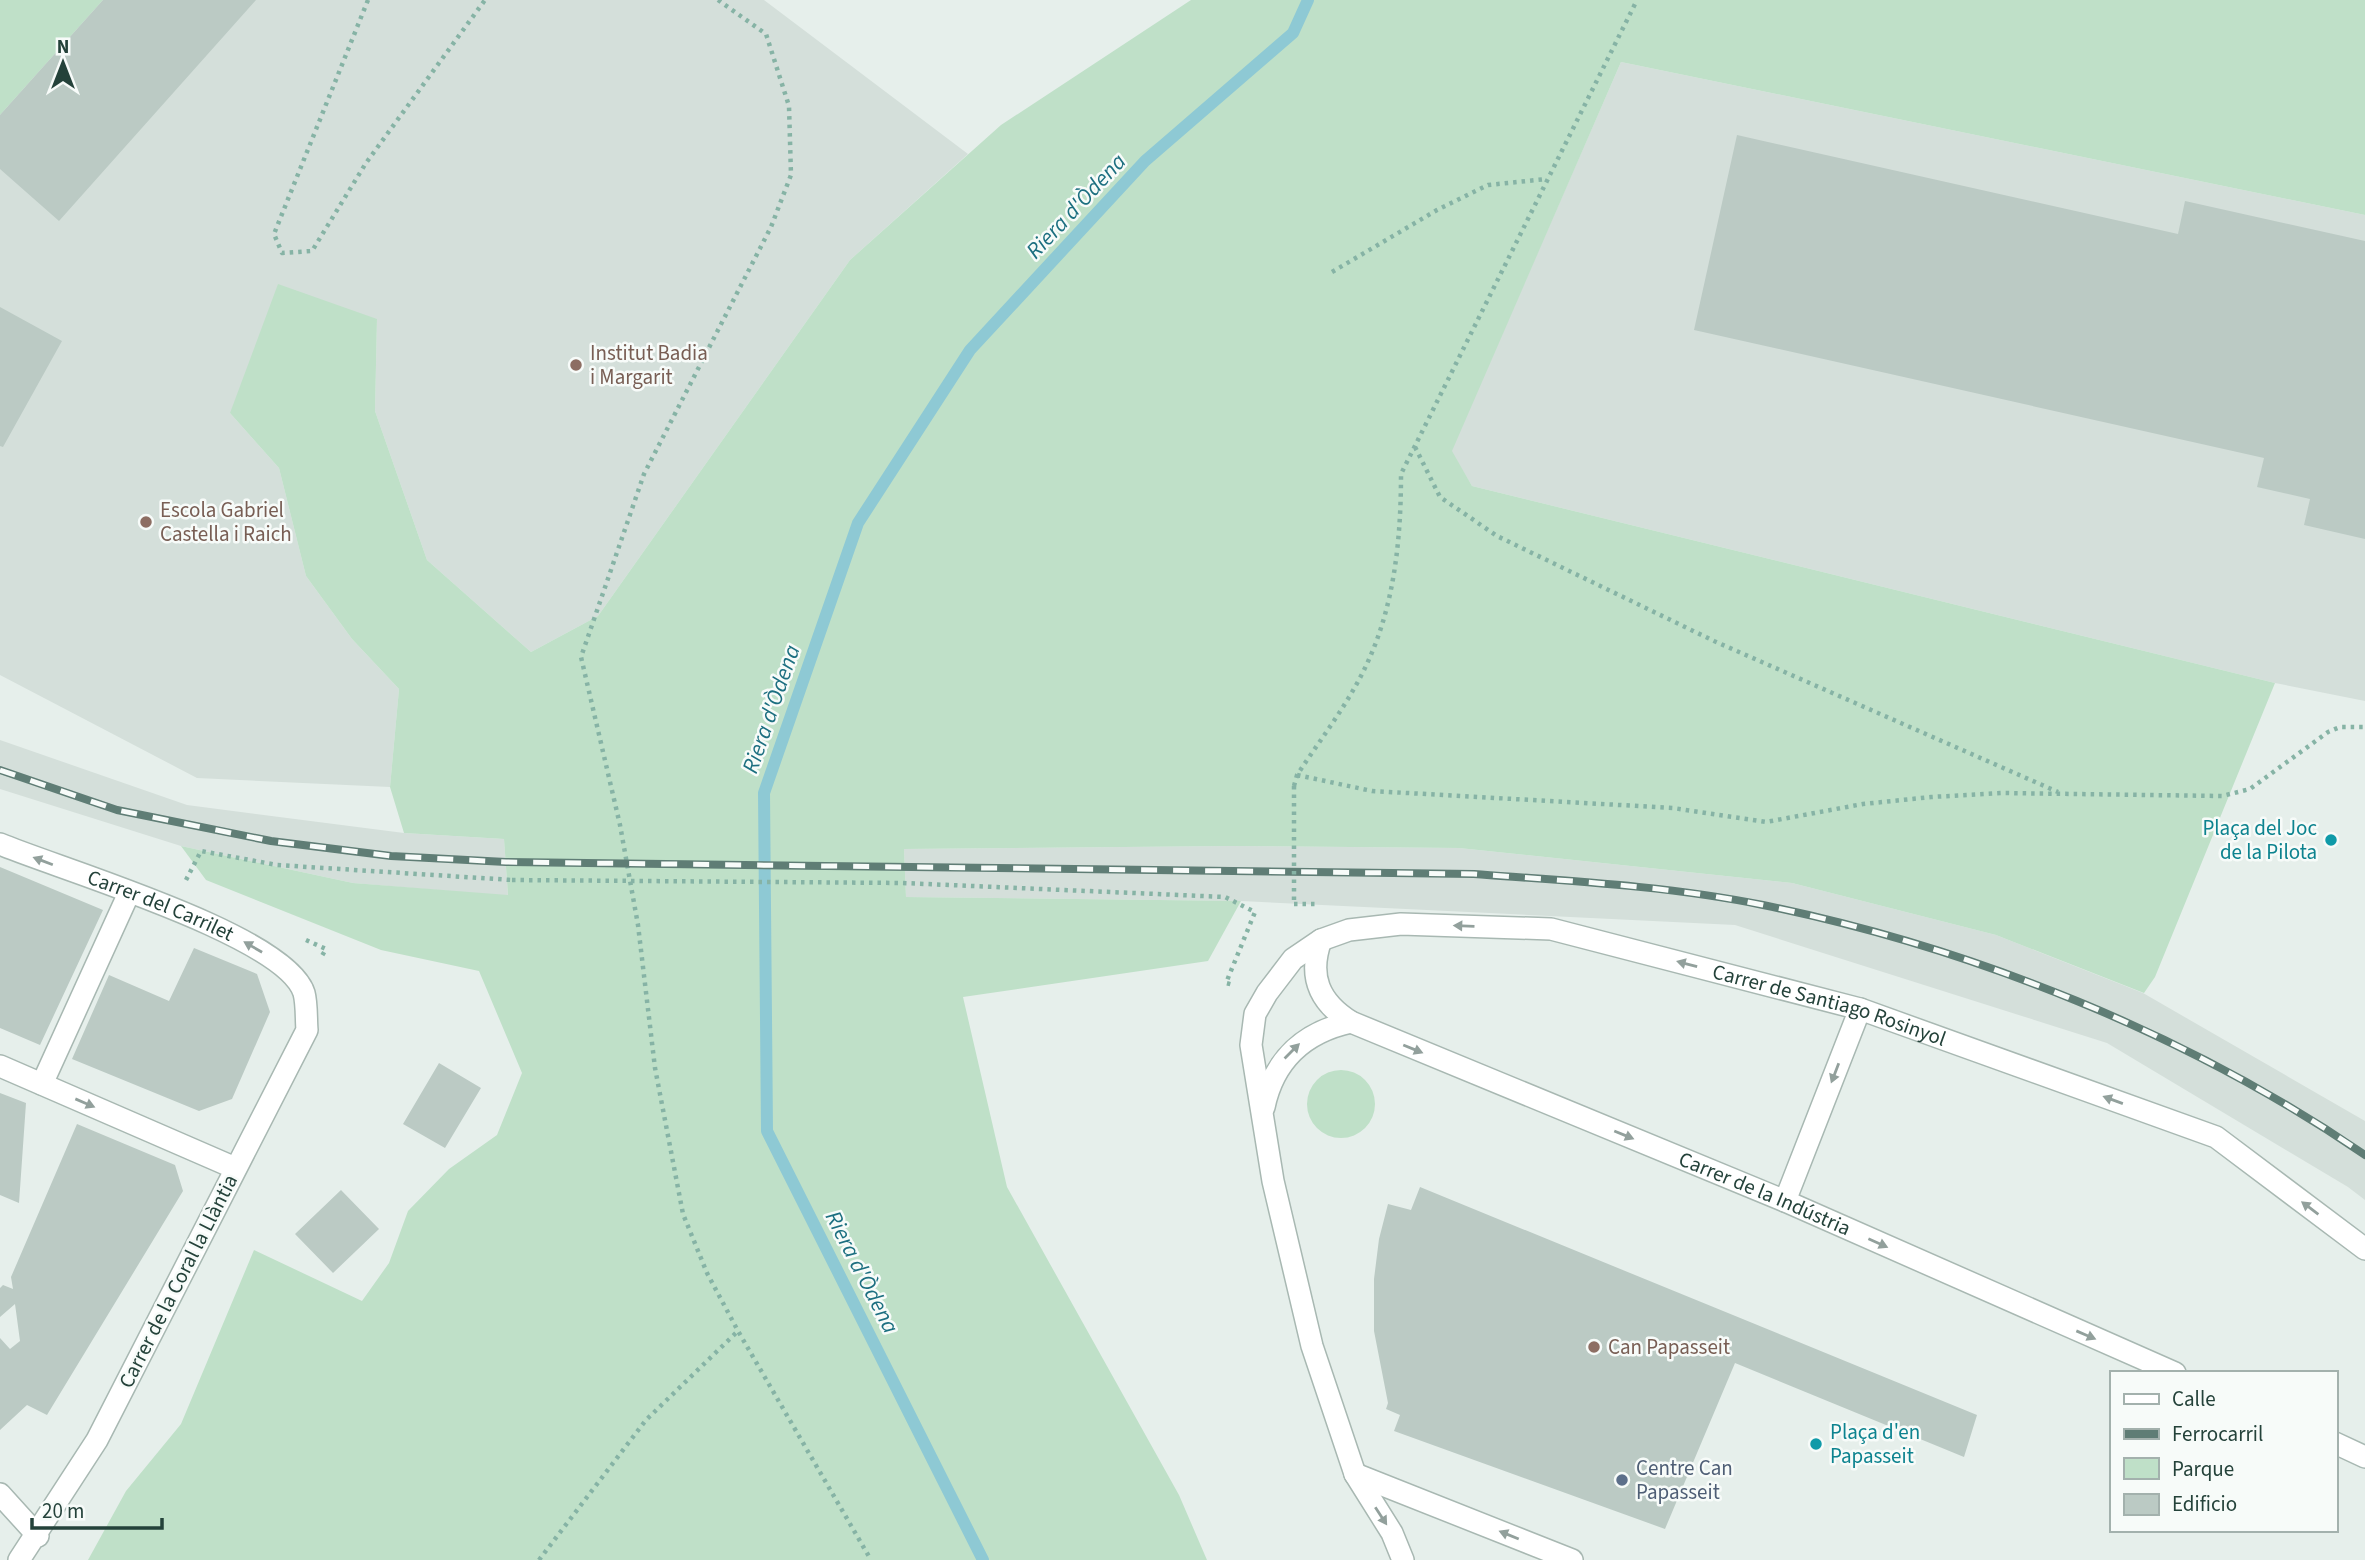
<svg xmlns="http://www.w3.org/2000/svg" width="2365" height="1560" viewBox="0 0 2365 1560" font-family="'Source Sans 3',sans-serif">
<style>
.built{fill:#d4dfda}
.green{fill:#bfe0c8}
.lines{fill:none;stroke-linecap:round;stroke-linejoin:round}
.stream{stroke:#8ec9d4;stroke-width:12}
.building{fill:#bbcac4}
.minor-casing{stroke:#a8b8b2;stroke-width:24}
.path{stroke:#86b3a5;stroke-width:4.5;stroke-dasharray:3.5 5;stroke-linecap:butt}
.minor{stroke:#fff;stroke-width:21}
.rail-casing{stroke:#5f7d75;stroke-width:8}
.rail{stroke:#f7fbf9;stroke-width:5;stroke-dasharray:16;stroke-linecap:butt}
.path-bridge{stroke:#86b3a5;stroke-width:4.5;stroke-dasharray:3.5 5;stroke-linecap:butt}
.oneway{fill:#92a09c}
.education-dot{fill:#8d6e63;stroke:#f7fbf9;stroke-width:2.5}
.culture-dot{fill:#0f9aa8;stroke:#f7fbf9;stroke-width:2.5}
.service-dot{fill:#5c6f8a;stroke:#f7fbf9;stroke-width:2.5}
.labels{text-anchor:middle;dominant-baseline:central;stroke-width:5;stroke-linejoin:round;paint-order:stroke}
.education-label{font-size:21px;fill:#785e54;stroke:#f7fbf9;text-anchor:start}
.culture-label{font-size:21px;fill:#0d838f;stroke:#f7fbf9;text-anchor:end}
.street-label{font-size:21px;fill:#24423a;stroke:#f7fbf9}
.service-label{font-size:21px;fill:#4e5e75;stroke:#f7fbf9;text-anchor:start}
.water-label{font-size:23px;font-style:italic;fill:#1c6f80;stroke:#f7fbf9}
</style>
<rect width="100%" height="100%" fill="#e6efeb"/>
<path class="built" d="M103 0H764L968 154 850 260 598 616 531 652 427 560 375 411 377 319 230 413 279 468 306 576 352 639 399 689 390 787 197 778 0 675V115Z
M1621 62 2365 215V701L2275 683 1472 486 1451 451Z
M0 740 187 805 404 833 504 839 508 896 353 883 181 846 0 789Z
M1230 846 1459 848 1792 883 1996 935 2143 993 2365 1121V1200L2348 1187 2107 1043 1735 925 1241 901 906 897 904 849Z"/>
<path class="green" d="M0 0H103L0 115Z
M1191 0H2365V215L1621 62 1452 451 1472 486 2275 683 2155 977 2144 993 1996 935 1792 883 1459 848 1230 846 904 849 906 897 1241 901 1208 961 963 997 1007 1187 1179 1495 1207 1560H88L126 1491 181 1424 254 1250 362 1301 389 1263 408 1211 449 1169 497 1135 522 1073 479 971 381 950 206 880 181 846 353 883 508 895 504 839 404 833 390 787 399 689 352 639 306 576 279 468 230 413 278 284 377 319 375 411 427 560 531 652 598 616 850 260 1001 125Z
M1307 1104a34 34 0 1 1 68 0a34 34 0 1 1-68 0Z"/>
<g class="lines">
<path class="stream" d="M983 1560 767 1131 764 793 858 523 970 350 1145 161 1293 33 1308 0"/>
</g>
<path class="building" d="M103 0H256L59 221 0 169V115Z
M1737 135 2178 234 2185 201 2365 241V539L2304 525 2310 499 2257 487 2264 458 1694 330Z
M0 307 62 341 3 447 0 446Z
M0 867 103 910 40 1045 0 1028Z
M194 948 257 974 270 1012 232 1099 199 1111 72 1059 109 975 169 1001Z
M439 1063 481 1088 445 1148 403 1124Z
M0 1093 26 1103 19 1203 0 1195Z
M77 1124 175 1165 183 1191 47 1415 27 1405 0 1430V1338L10 1349 20 1341 15 1304 0 1317V1288L3 1285 13 1289 11 1277Z
M1420 1187 1977 1415 1964 1457 1735 1363 1665 1529 1394 1431 1400 1415 1386 1409 1388 1403 1374 1331V1279L1379 1239 1388 1204 1411 1210Z
M341 1190 379 1229 333 1273 295 1234Z"/>
<g class="lines">
<g class="minor-casing">
<g id="minor">
<path id="s1" d="M0 844C59 869 286 935 304 993 307 1004 306 1019 307 1030L97 1440 19 1560"/>
<path id="s2" d="M1321 940C1308 976 1319 1002 1351 1022L1785 1201 2175 1373"/>
<path d="M0 1066 235 1168"/>
<path d="M42 1084 129 893"/>
<path d="M1264 1107C1274 1059 1305 1032 1351 1022"/>
<path d="M1785 1201 1860 1009"/>
<path d="M2335 1443 2365 1457"/>
<path d="M1355 1474 1572 1560"/>
<path d="M0 1494 38 1536"/>
<path id="s3" d="M1403 1560 1392 1533 1355 1474 1312 1346 1273 1181 1251 1045 1255 1014 1267 993 1293 959 1321 940 1349 930 1401 924 1551 929 1860 1009 2216 1137 2365 1249"/>
</g>
</g>
<path class="path" d="M368 0 274 234 282 253 312 251 366 163 485 0
M718 0 766 34 789 106 791 175 771 227 644 474 581 657 620 825 638 925 655 1068 683 1214 707 1273 738 1331 871 1560
M1332 272 1437 210 1488 185 1546 179
M1415 447 1440 497 1497 536 1714 641 2058 792
M1297 775 1372 791 1673 808 1766 822 1863 804 1931 797 2001 793 2222 796 2250 789 2328 732 2340 727H2365
M1294 786 1297 775C1322 737 1352 699 1370 657 1395 600 1401 536 1401 474L1637 0
M186 880 201 851 277 865 512 880
M903 883 1225 897 1255 912 1226 983 1234 985
M1294 904H1318
M306 940 326 949 320 959
M539 1560 646 1420 738 1331"/>
<use href="#minor" class="minor"/>
<g class="rail-casing">
<path id="rail" d="M0 770 117 810 271 841 391 856 506 862 1474 874C1570 881 1669 886 1763 905 1973 948 2188 1034 2365 1155"/>
</g>
<use href="#rail" class="rail"/>
<path class="path-bridge" d="M1294 786V904
M512 880 903 883"/>
</g>
<defs><path id="oneway-solid" d="M-6-.8H1V-3.2L6.5 0L1 3.2V.8H-6Z" transform="scale(1.75)"/></defs>
<g class="oneway">
<use href="#oneway-solid" transform="translate(43 861) rotate(-159)"/>
<use href="#oneway-solid" transform="translate(1464 926) rotate(-178)"/>
<use href="#oneway-solid" transform="translate(253 947) rotate(-150)"/>
<use href="#oneway-solid" transform="translate(1687 964) rotate(-165)"/>
<use href="#oneway-solid" transform="translate(1413 1049) rotate(22)"/>
<use href="#oneway-solid" transform="translate(1292 1051) rotate(-45)"/>
<use href="#oneway-solid" transform="translate(1835 1073) rotate(111)"/>
<use href="#oneway-solid" transform="translate(2113 1100) rotate(-160)"/>
<use href="#oneway-solid" transform="translate(85 1103) rotate(23)"/>
<use href="#oneway-solid" transform="translate(1624 1135) rotate(22)"/>
<use href="#oneway-solid" transform="translate(2310 1208) rotate(-143)"/>
<use href="#oneway-solid" transform="translate(1878 1243) rotate(24)"/>
<use href="#oneway-solid" transform="translate(2086 1335) rotate(23)"/>
<use href="#oneway-solid" transform="translate(1381 1516) rotate(57)"/>
<use href="#oneway-solid" transform="translate(1509 1535) rotate(-158)"/>
</g>
<g class="education-dot">
<circle cx="576" cy="365" r="7"/>
<circle cx="146" cy="522" r="7"/>
<circle cx="1594" cy="1347" r="7"/>
</g>
<g class="culture-dot">
<circle cx="2331" cy="840" r="7"/>
<circle cx="1816" cy="1444" r="7"/>
</g>
<circle class="service-dot" cx="1622" cy="1480" r="7"/>
<g class="labels">
<g class="education-label">
<text x="590" y="353">Institut Badia<tspan x="590" dy="24">i Margarit</tspan></text>
<text x="160" y="510">Escola Gabriel<tspan x="160" dy="24">Castella i Raich</tspan></text>
<text x="1608" y="1347">Can Papasseit</text>
</g>
<g class="culture-label">
<text x="2317" y="828">Plaça del Joc<tspan x="2317" dy="24">de la Pilota</tspan></text>
<text x="1830" y="1432" text-anchor="start">Plaça d'en<tspan x="1830" dy="24">Papasseit</tspan></text>
</g>
<g class="street-label">
<text stroke="none"><textPath href="#s1" startOffset="172">Carrer del Carrilet</textPath></text>
<text stroke="none"><textPath href="#s3" startOffset="1194">Carrer de Santiago Rosinyol</textPath></text>
<text stroke="none"><textPath href="#s2" startOffset="544">Carrer de la Indústria</textPath></text>
<text transform="translate(178 1281) rotate(-63)">Carrer de la Coral la Llàntia</text>
</g>
<g class="service-label">
<text x="1636" y="1468">Centre Can<tspan x="1636" dy="24">Papasseit</tspan></text>
</g>
<g class="water-label">
<text transform="translate(1076 206) rotate(-47)">Riera d'Òdena</text>
<text transform="translate(771 709) rotate(-71)">Riera d'Òdena</text>
<text transform="translate(862 1272) rotate(63)">Riera d'Òdena</text>
</g>
</g>
<rect x="2110" y="1371" width="228" height="161" fill="#f7fbf9" stroke="#a3b1ad" stroke-width="2"/>
<rect x="2124" y="1394" width="35" height="10" fill="#ffffff" stroke="#a3b1ad" stroke-width="2"/>
<text x="2172" y="1406" font-size="21" fill="#24423a">Calle</text>
<rect x="2124" y="1429" width="35" height="10" fill="#5f7d75" stroke="#a3b1ad" stroke-width="2"/>
<text x="2172" y="1441" font-size="21" fill="#24423a">Ferrocarril</text>
<rect x="2124" y="1458" width="35" height="21" fill="#bfe0c8" stroke="#a3b1ad" stroke-width="2"/>
<text x="2172" y="1476" font-size="21" fill="#24423a">Parque</text>
<rect x="2124" y="1494" width="35" height="21" fill="#bbcac4" stroke="#a3b1ad" stroke-width="2"/>
<text x="2172" y="1511" font-size="21" fill="#24423a">Edificio</text>
<g transform="translate(63 63)" stroke="#f7fbf9" stroke-width="5" paint-order="stroke">
<path d="M0-5L12 26L0 18L-12 26Z" fill="#24423a"/>
<text y="-10" font-size="19" font-weight="bold" text-anchor="middle" fill="#24423a">N</text>
</g>
<path d="M32 1518v10h130v-10" fill="none" stroke="#24423a" stroke-width="3.5"/>
<text x="42" y="1518" font-size="21" fill="#24423a" stroke="#f7fbf9" stroke-width="5" paint-order="stroke">20 m</text>
</svg>
